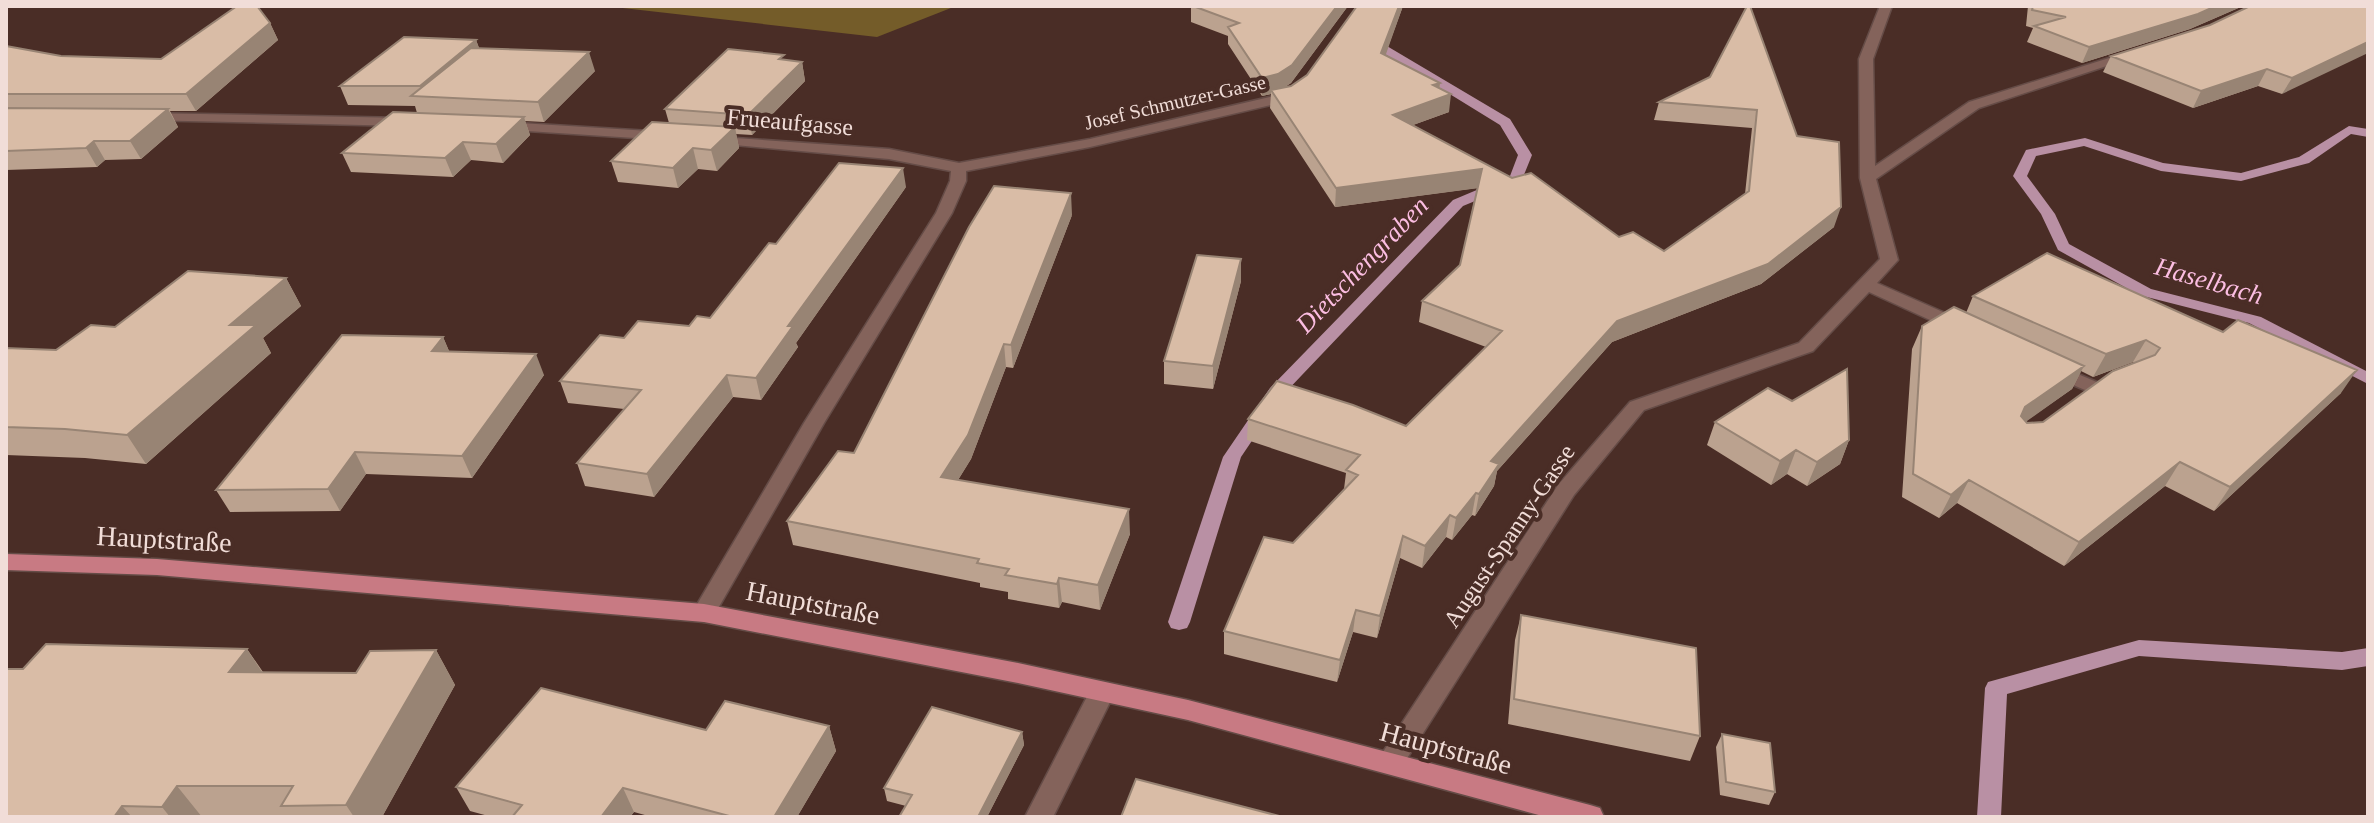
<svg xmlns="http://www.w3.org/2000/svg" width="2374" height="823" viewBox="0 0 2374 823" font-family="Georgia,serif">
<style>
.forest{fill:#745c29}
.lines{fill:none;stroke-linecap:round;stroke-linejoin:round}
.stream{fill:#b990a4;fill-rule:evenodd}
.minor-casing{stroke:#654c47;stroke-width:3}
.major-casing{stroke:#654c47;stroke-width:3}
.minor{fill:#84635b;fill-rule:evenodd}
.major{fill:#c87a83;fill-rule:evenodd}
.wall{fill:#bba28f;fill-rule:evenodd}
.shaded-wall{fill:#988474}
.building{fill:#d9bca6;stroke:#988474;stroke-width:2}
.labels{text-anchor:middle;dominant-baseline:central;stroke-width:8;stroke-linejoin:round;paint-order:stroke}
.far-street-label{font-size:20px;fill:#f1ddd8;stroke:#4a2d26}
.street-label{font-size:24px;fill:#f1ddd8;stroke:#4a2d26}
.water-label{font-size:26px;font-style:italic;fill:#fbbde1;stroke:#4a2d26}
.near-street-label{font-size:28px;fill:#f1ddd8;stroke:#4a2d26}
</style>
<rect width="100%" height="100%" fill="#4a2d26"/>
<path class="forest" d="M605 6H956L877 37Z"/>
<g class="lines">
<path class="stream" d="M1362 36H1370L1510 119 1532 155 1521 182 1463 206 1282 396 1241 457 1190 622 1187 628 1179 630 1171 628 1168 622 1223 457 1270 388 1453 200 1510 176 1518 155 1500 125 1362 40Z
M2349 126 2368 129V137L2351 134 2309 163 2241 181 2161 171 2084 146 2036 156 2027 176 2055 214 2069 244 2151 289 2261 317 2368 372V384L2249 323 2139 295 2058 250 2041 214 2013 176 2026 150 2085 138 2163 163 2241 173 2299 157Z
M2139 640 2342 652 2368 648V666L2342 670 2139 656 2007 694 2001 817H1977L1985 688 1988 682Z"/>
<g class="minor-casing">
<path id="minor" d="M1880 6H1892L1873 59 1875 166 1969 102 2125 53 2137 56 1979 108 1876 179 1898 260 1877 283 1968 323 1970 327 1968 331H1954L1869 292 1813 351 1644 410 1574 495 1399 771 1390 774 1381 771 1377 763 1381 755 1558 485 1630 402 1799 343 1880 259 1860 178 1859 59Z
M1293 88 1300 92 1288 101 1090 147 966 171V181L952 213 824 423 712 619 704 622 696 619 692 613 804 423 936 213 950 181 951 171 889 159 713 143 706 139 708 136 889 149 959 163 1090 139 1278 95Z
M146 113 406 118 413 122 406 126 141 120 139 117Z
M502 122 666 132 673 136 666 140 497 129 495 126Z
M2052 363 2099 383 2102 387 2092 393 2045 373 2042 369 2045 365Z
M1102 682 1111 685 1115 692 1053 817H1025L1093 685Z"/>
</g>
<g class="major-casing">
<path id="major" d="M6 554 157 559 704 604 1018 663 1188 700 1590 805 1600 808 1604 817H1546L1188 720 1018 683 704 622 157 575 6 570Z"/>
</g>
<use href="#minor" class="minor"/>
<use href="#major" class="major"/>
</g>
<path class="wall" d="M1191 6H1348L1291 83 1285 87 1291 86 1307 75 1357 6H1403L1385 55 1440 83V89L1449 112 1413 125 1619 237 1664 251 1745 194 1752 128 1654 120 1659 102 1710 77 1797 136 1834 227 1761 284 1612 342 1497 471 1494 486 1475 516 1472 515 1452 540 1446 537 1422 568 1400 558 1377 638 1353 632 1337 682 1224 654V631L1293 543 1344 489 1346 473 1247 440 1248 419 1406 426 1486 347 1419 322 1422 301 1460 265 1477 188 1335 207 1270 108 1271 94 1262 96 1228 44V36L1191 22Z
M2028 6H2243L2190 29 2082 63 2027 42 2033 28 2026 26Z
M2368 6 2282 94 2258 86 2193 108 2103 72 2111 56 2210 25Z
M270 23 278 40 196 111H170L178 127 141 159 105 160 97 167 6 170V46L61 56 161 59Z
M476 40 479 48 595 71 544 122 525 121 530 135 503 163 471 160 453 177 351 172 342 153 417 113 415 106 348 105 340 86Z
M785 60 802 62 805 81 752 135 736 134 739 148 717 171 698 169 678 188 618 182 611 161 669 123 665 109Z
M906 187 796 343 798 347 761 400 733 397 654 497 585 486 577 463 624 409 568 403 560 381 624 338 689 326 710 318 776 244Z
M1072 215 1013 368 1006 367 971 459 958 480 1130 534 1100 610 1062 602 1059 608 1008 599V592L980 587V583L793 545 787 521 854 453Z
M2047 253 2341 393 2214 511 2165 486 2064 566 1957 503 1939 518 1902 497 1912 349 1922 326 1966 313 1973 296ZM2133 362 2134 363 2043 422 2027 423 2026 421 2072 389 2081 371 2093 377Z
M1241 259V281L1213 389 1164 384V361Z
M286 278 301 306 263 338 271 353 146 464 85 458 6 455V348L56 350 115 327Z
M443 337 449 351 544 375 472 478 366 474 340 511 230 512 216 490Z
M1715 422 1849 440 1840 464 1807 486 1787 474 1771 485 1707 445Z
M1521 615 1700 736 1690 761 1508 724 1515 640Z
M247 649 263 672 356 673 436 650 455 685 382 817H6L23 669Z
M829 726 836 751 797 817H652L634 812 630 817H492L470 811 456 787 706 730Z
M1022 732 1024 745 987 817H899L906 806 887 801 884 788Z
M1722 734 1775 792 1769 805 1720 795 1716 747Z"/>
<path class="shaded-wall" d="M1337 6H1348L1291 83 1277 92 1271 90V94L1262 96V78Z
M1399 6H1403L1380 71 1381 53Z
M2216 6H2243L2190 29 2082 63 2089 47Z
M270 23 278 40 196 111 186 94Z
M476 40 483 58 424 97 420 86Z
M2368 42V53L2282 94 2292 78Z
M589 52 595 71 544 122 538 102Z
M802 62 805 81 752 135 748 115Z
M2267 69 2258 86 2193 108 2201 91Z
M1440 83 1438 99 1451 94 1449 112 1391 133 1393 115 1433 85Z
M168 109 178 127 141 159 130 141Z
M524 117 530 135 503 163 496 144Z
M735 127 739 148 717 171 711 150Z
M94 141 105 160 97 167 86 148Z
M463 142 471 160 453 177 445 158Z
M693 148 698 169 678 188 673 168Z
M903 168 906 187 796 343 798 347 761 400 756 378 788 326Z
M1482 169 1479 188 1335 207 1336 188Z
M1071 193 1072 215 1013 368 1011 345Z
M1841 207 1834 227 1761 284 1612 342 1497 471 1494 486 1475 516 1479 494 1491 461 1617 321Z
M1241 259V281L1213 389V366Z
M286 278 301 306 263 338 271 353 146 464 127 435 230 325Z
M443 337 452 358 432 351Z
M2146 340 2133 362 2093 377 2106 354Z
M1004 344 1006 367 971 459 945 501 941 477Z
M536 354 544 375 472 478 462 456Z
M2084 366 2072 389 2013 431 2025 407Z
M2357 370 2341 393 2214 511 2230 487Z
M727 375 733 397 654 497 647 474Z
M1849 440 1840 464 1807 486 1817 462Z
M1796 450 1787 474 1771 485 1780 461Z
M355 452 366 474 340 511 328 489Z
M2180 462 2165 486 2064 566 2079 542Z
M1969 480 1957 503 1939 518 1951 495Z
M1476 493 1472 515 1452 540 1456 518Z
M1129 509 1130 534 1100 610 1098 585Z
M1450 515 1446 537 1422 568 1425 546Z
M1403 536 1400 558 1377 638 1380 616Z
M1059 578 1062 602 1059 608 1057 584Z
M1356 610 1353 632 1337 682 1340 660Z
M247 649 270 684 229 672Z
M436 650 455 685 382 817H354L346 805Z
M829 726 836 751 797 817H774Z
M1022 732 1024 745 987 817H978Z
M177 786 202 817H170L162 807Z
M623 788 634 812 630 817H601Z
M122 806 132 817H114Z"/>
<path class="building" d="M237 6H257L270 23 186 94H6V46L61 56 161 59Z
M1193 6H1337L1292 65 1278 74 1262 78 1228 27 1239 23Z
M1357 6H1399L1381 53 1440 83 1433 85 1451 94 1393 115 1512 178 1531 173 1619 237 1633 232 1664 251 1749 191 1757 110 1659 102 1710 77 1747 6H1750L1797 136 1839 142 1841 207 1768 264 1617 321 1491 461 1499 464 1479 494 1476 493 1456 518 1450 515 1425 546 1403 536 1380 616 1356 610 1340 660 1224 631 1264 537 1293 543 1358 475 1346 470 1360 455 1248 419 1277 381 1353 405 1406 426 1502 331 1422 301 1460 265 1482 169 1336 188 1271 90 1291 86 1307 75Z
M2033 6H2216L2198 14 2089 47 2034 26 2066 17 2032 10Z
M2250 6H2368V42L2292 78 2267 69 2201 91 2111 56 2210 25Z
M404 37 476 40 420 86H340Z
M471 48 589 52 538 102 411 96Z
M728 49 784 55 779 59 802 62 748 115 665 109Z
M6 108 168 109 130 141H94L86 148 6 151Z
M393 112 524 117 496 144 463 142 445 158 342 153Z
M652 122 735 127 711 150 693 148 673 168 611 161Z
M839 163 903 168 788 326H793L756 378 727 375 647 474 577 463 641 390 560 381 600 335 624 338 638 321 689 326 697 316 710 318 769 243 776 244Z
M994 186 1071 193 1011 345 1004 344 968 435 941 477 1129 509 1098 585 1059 578 1057 584 1005 575 1009 569 977 563 979 559 787 521 838 451 854 453 969 227Z
M2047 253 2223 332 2238 320 2357 370 2230 487 2180 462 2079 542 1969 480 1951 495 1913 474 1922 326 1954 307 2084 366 2025 407 2021 416 2027 423 2043 422 2113 371 2155 355 2160 348 2146 340 2106 354 1973 296Z
M1197 255 1241 259 1213 366 1164 361Z
M188 271 286 278 230 325H256L127 435 65 429 6 427V348L56 350 91 325 115 327Z
M342 335 443 337 432 351 536 354 462 456 355 452 328 489 216 490Z
M1847 369 1849 440 1817 462 1796 450 1780 461 1715 422 1768 388 1792 401Z
M1521 615 1696 648 1700 736 1514 699Z
M46 644 247 649 229 672 356 673 370 651 436 650 346 805 281 806 293 786H177L162 807 122 806 114 817H6V669H23Z
M541 688 706 730 725 701 829 726 774 817H733L623 788 601 817H512L522 805 456 787Z
M932 707 1022 732 978 817H899L912 795 884 788Z
M1722 734 1770 743 1775 792 1726 782Z
M1136 779 1283 817H1121Z"/>
<g class="labels">
<g class="far-street-label">
<text transform="translate(1175 102) rotate(-13)">Josef Schmutzer-Gasse</text>
</g>
<g class="street-label">
<text transform="translate(790 122) rotate(5)">Frueaufgasse</text>
<text transform="translate(1509 536) rotate(-56)">August-Spanny-Gasse</text>
</g>
<g class="water-label">
<text transform="translate(1362 265) rotate(-46)">Dietschengraben</text>
<text transform="translate(2209 281) rotate(16)">Haselbach</text>
</g>
<g class="near-street-label">
<text transform="translate(164 539) rotate(3)">Hauptstraße</text>
<text transform="translate(813 603) rotate(11)">Hauptstraße</text>
<text transform="translate(1446 748) rotate(15)">Hauptstraße</text>
</g>
</g>
<rect width="2374" height="823" fill="none" stroke="#f1ddd8" stroke-width="16"/>
</svg>
